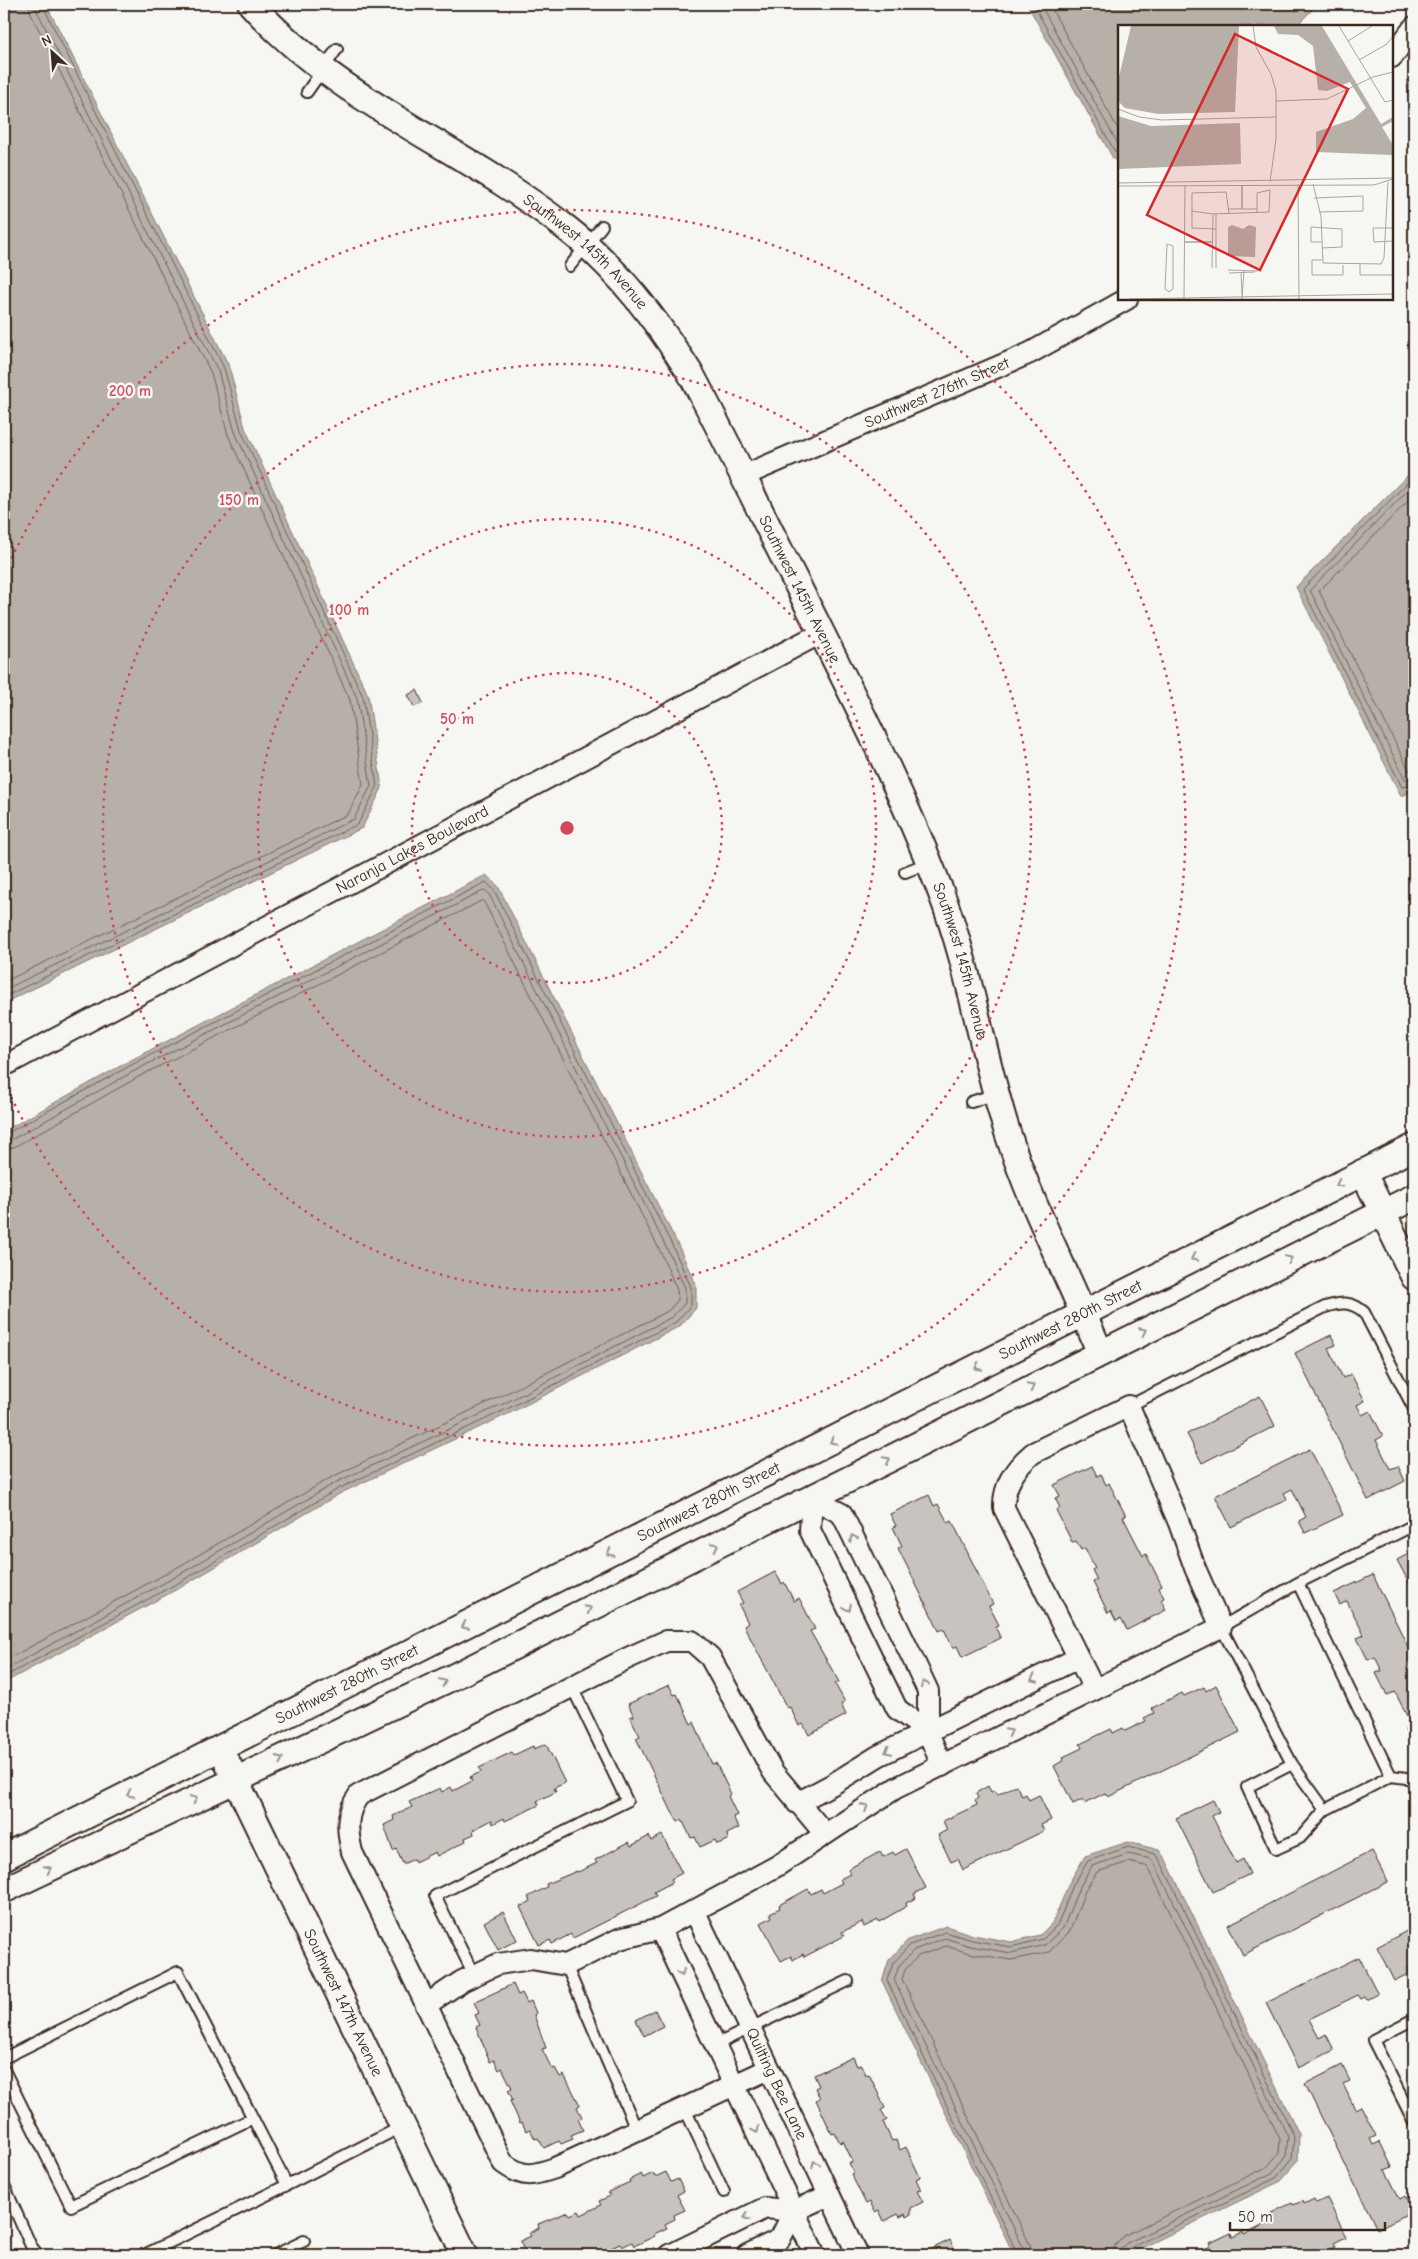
<svg xmlns="http://www.w3.org/2000/svg" width="1418" height="2259" viewBox="0 0 1418 2259" font-family="'Comic Neue',sans-serif">
<style>
.water{fill:#b6b0a9;stroke:#857a71}
.lines{fill:none;stroke-linecap:round;stroke-linejoin:round}
.shore{stroke:#6c6056;stroke-width:1}
.building{fill:#c8c3be;stroke:#3b2a1e}
.service-casing{stroke:#3b2a1e;stroke-width:14}
.minor-casing{stroke:#3b2a1e;stroke-width:24}
.tertiary-casing{stroke:#3b2a1e;stroke-width:29}
.service{stroke:#f6f6f2;stroke-width:10}
.minor{stroke:#f6f6f2;stroke-width:20}
.tertiary{stroke:#f6f6f2;stroke-width:25}
.oneway{stroke:#989088}
.ring{fill:none;stroke:#d1495b;stroke-width:2.5;stroke-dasharray:2.5 5}
.labels{text-anchor:middle;dominant-baseline:central;stroke-width:5;stroke-linejoin:round;paint-order:stroke}
.street-label{font-size:16px;fill:#3b2a1e;stroke:#f6f6f2}
.inset-road{fill:none;stroke:#aba49d;stroke-width:1}
.view{fill:#d62828;fill-opacity:0.15;stroke:#d62828;stroke-width:2.5}
.inset-edge{fill:none;stroke:#3b2a1e;stroke-width:2.5}
.centre{fill:#d1495b;stroke:#f6f6f2;stroke-width:2.5}
.ring-label{font-size:15px;text-anchor:middle;font-weight:bold;fill:#d1495b;stroke:#f6f6f2;stroke-width:5;stroke-linejoin:round;paint-order:stroke}
</style>
<rect width="100%" height="100%" fill="#f6f6f2"/>
<filter id="ink" filterUnits="userSpaceOnUse"><feTurbulence type="fractalNoise" baseFrequency=".02" numOctaves="2"/><feDisplacementMap in="SourceGraphic" scale="10" xChannelSelector="R" yChannelSelector="G"/><feConvolveMatrix kernelMatrix="1 2 1 2 8 2 1 2 1" color-interpolation-filters="sRGB"/></filter>
<g filter="url(#ink)">
<path class="water" d="M4 4H46L229 366 245 428 368 695 382 788 362 828 4 1003Z
M1027 4H1318L1296 26H1119V157L1114 160Z
M1414 469V790L1401 796 1296 587Z
M486 875 498 886 679 1247 696 1286V1308L680 1326 512 1412 341 1493 181 1587 4 1683V1131L133 1059Z
M1128 1842 1159 1850 1166 1860 1299 2134 1298 2161 1279 2182 1127 2255H1014L882 1981 889 1960 908 1940 946 1926 973 1935 1011 1942 1040 1935 1053 1922 1069 1883 1085 1856Z"/>
<g class="lines">
<path class="shore" d="M1033 4 1115 152 1119 153
M1040 4 1119 146
M1049 4 1119 131
M1414 476 1303 589 1402 787 1414 785
M1414 484 1310 590 1405 779H1414
M1414 495 1319 591 1409 770 1414 772
M4 982 348 814 363 785 350 700 228 435 211 373 31 14 29 4
M4 990 354 819 371 786 357 698 235 432 218 371 37 11 36 4
M4 997 358 824 377 787 363 697 241 430 224 368 42 4
M4 1135 135 1063 486 882 494 890 674 1249 691 1287V1305L676 1322 509 1408 338 1489 178 1583 4 1677
M4 1142 11 1140 138 1069 485 890 489 894 668 1251 685 1288V1303L672 1317 507 1402 335 1483 175 1577 4 1670
M4 1149 14 1147 142 1075 483 900 662 1255 677 1290 678 1300 668 1311 503 1395 332 1477 171 1571 4 1661
M1018 2255 887 1980 893 1963 910 1945 945 1932 972 1940 1011 1947 1043 1939 1058 1924 1073 1885 1088 1861 1128 1847 1155 1854 1161 1862 1294 2136 1292 2159 1276 2178 1130 2248 1126 2255
M1025 2255 1024 2249 894 1980 899 1966 914 1950 945 1938 970 1946 1011 1953 1045 1945 1063 1928 1079 1888 1092 1866 1128 1854 1151 1859 1156 1866 1288 2137 1286 2157 1272 2173 1127 2243 1121 2248 1120 2255
M1032 2255 1030 2245 902 1979 905 1970 918 1956 946 1946 969 1953 1011 1960 1049 1952 1070 1931 1085 1891 1097 1872 1128 1862 1146 1866 1149 1869 1280 2139 1279 2153 1267 2167 1123 2236 1115 2245 1113 2255"/>
</g>
<path class="building" d="M417 690 423 703 414 707 408 695Z
M1331 1335 1336 1345 1328 1348 1343 1378 1351 1374 1365 1401 1357 1405 1362 1415 1370 1411 1383 1436 1376 1440 1390 1469 1398 1466 1405 1481 1368 1500 1295 1353Z
M1260 1396 1275 1426 1202 1463 1187 1434Z
M1310 1449 1343 1515 1305 1533 1299 1521 1306 1517 1292 1489 1284 1493 1287 1499 1231 1527 1215 1496Z
M1092 1466 1097 1476 1101 1474 1106 1485 1109 1483 1126 1516 1123 1517 1143 1556 1146 1554 1162 1586 1159 1588 1164 1598 1161 1600 1166 1610 1127 1630 1121 1619 1116 1621 1111 1611 1108 1613 1093 1582 1097 1580 1092 1570 1095 1568 1085 1548 1081 1550 1076 1541 1072 1542 1056 1510 1060 1508 1055 1498 1060 1496 1054 1485Z
M929 1495 934 1506 938 1504 948 1523 952 1521 993 1604 989 1606 999 1625 995 1627 1001 1638 962 1657 957 1646 953 1648 944 1629 939 1631 898 1548 902 1546 893 1527 896 1526 890 1514Z
M1414 1551V1592L1397 1560Z
M775 1572 782 1584 784 1582 794 1601 799 1598 815 1629 810 1631 839 1682 835 1684 845 1702 841 1704 846 1715 809 1735 803 1724 799 1726 790 1707 787 1708 744 1626 748 1623 739 1605 743 1603 737 1592Z
M1373 1575 1414 1659V1737L1410 1739 1405 1730 1412 1726 1395 1692 1387 1695 1376 1673 1382 1671 1375 1657 1368 1660 1357 1638 1364 1635 1347 1601 1340 1605 1334 1593Z
M669 1685 674 1695 677 1694 691 1724 694 1722 712 1764 716 1763 731 1794 728 1796 737 1815 733 1817 739 1828 727 1834 728 1840 723 1842 717 1844 715 1840 700 1847 695 1837 691 1838 682 1820 678 1822 672 1812 636 1738 640 1736 630 1717 634 1716 628 1704Z
M1216 1685 1240 1732 1108 1797 1105 1793 1085 1803 1083 1799 1073 1804 1054 1766 1064 1760 1063 1757 1082 1748 1080 1744 1111 1729 1113 1733 1123 1728 1125 1731 1146 1721 1144 1718 1154 1713 1152 1708 1182 1693 1184 1696 1204 1687 1206 1691Z
M546 1744 565 1783 554 1788 556 1792 537 1801 539 1805 505 1821 504 1818 493 1824 492 1820 473 1830 474 1834 465 1838 466 1841 437 1856 435 1852 415 1862 414 1859 403 1864 396 1849 393 1851 384 1825 394 1820 393 1816 412 1807 409 1802 440 1788 442 1792 451 1787 453 1791 472 1781 470 1777 481 1772 479 1768 512 1752 514 1755 533 1746 534 1749Z
M1016 1785 1022 1796 1026 1794 1029 1800 1039 1795 1051 1820 1041 1825 1044 1831 963 1870 958 1859 951 1862 938 1835 947 1830 943 1821 977 1805 975 1800 978 1798 976 1793 988 1786 991 1792 995 1790 997 1795Z
M1213 1800 1219 1812 1212 1816 1236 1863 1243 1859 1250 1874 1213 1892 1176 1818Z
M662 1835 682 1873 671 1879 673 1882 654 1892 656 1896 573 1938 571 1934 552 1944 550 1940 539 1945 520 1907 530 1901 528 1897 547 1887 546 1884 577 1871 578 1872 597 1863 595 1860 629 1842 631 1846 649 1836 651 1841Z
M906 1849 926 1888 914 1894 916 1898 906 1903 907 1906 879 1922 878 1920 864 1927 862 1922 842 1932 844 1936 804 1957 803 1954 793 1960 791 1956 781 1961 761 1923 772 1917 770 1913 780 1908 779 1905 808 1889 811 1894 821 1889 823 1893 842 1883 840 1879 850 1874 848 1869 880 1852 883 1857 893 1852 895 1855Z
M1372 1851 1388 1882 1243 1955 1228 1925Z
M503 1912 517 1940 498 1950 484 1922Z
M1414 1927V1964L1407 1968 1410 1973 1394 1981 1377 1947Z
M1359 1957 1378 1994 1367 2000 1365 1997 1361 1999 1358 1995 1309 2019 1319 2038 1326 2034 1334 2050 1298 2068 1266 2003Z
M513 1984 518 1995 522 1993 527 2003 531 2001 536 2013 534 2015 546 2048 542 2049 552 2069 555 2068 560 2077 564 2075 580 2105 577 2107 582 2117 578 2119 583 2130 571 2135 573 2139 561 2144 559 2141 544 2148 538 2138 535 2139 530 2129 526 2131 522 2122 520 2123 510 2101 513 2100 508 2090 512 2088 502 2068 499 2070 494 2060 490 2062 476 2027 480 2025 475 2015 479 2013 474 2002Z
M655 2010 663 2026 644 2036 636 2020Z
M853 2057 857 2066 861 2065 866 2075 869 2074 885 2108 881 2110 887 2120 883 2122 892 2141 896 2140 900 2150 906 2147 920 2177 916 2179 921 2190 917 2191 923 2202 911 2208V2214L906 2217 905 2214 900 2217 898 2214 884 2221 879 2210 875 2212 870 2202 866 2204 851 2174 854 2173 849 2163 853 2162 843 2141 840 2143 835 2133 832 2134 816 2100 820 2098 815 2088 819 2086 814 2075Z
M1342 2065 1350 2081 1343 2084 1355 2109 1361 2106 1376 2136 1370 2139 1373 2145 1380 2142 1392 2167 1385 2170 1400 2199 1405 2196 1413 2211 1377 2229 1305 2084Z
M666 2172 671 2182 678 2179 684 2191 677 2195 685 2210 674 2215 675 2219 665 2224 667 2228 654 2234 655 2236 634 2246 632 2242 622 2247 620 2244 600 2253 601 2255H526L520 2241 531 2236 529 2233 539 2228 538 2224 568 2212 570 2215 579 2211 581 2215 601 2205 599 2201 610 2196 608 2192 630 2182 629 2180 641 2174 643 2178 653 2173 655 2177Z
M1327 2198 1346 2237 1334 2243 1336 2247 1318 2255H1201L1199 2251 1211 2246 1210 2243 1231 2233 1232 2237 1243 2232 1244 2235 1264 2225 1263 2221 1273 2217 1271 2213 1292 2203 1293 2205 1303 2201 1304 2204 1314 2199 1316 2203Z
M950 2240 955 2251 959 2250 962 2255H919Z"/>
<g class="lines">
<g class="service-casing">
<path id="service" d="M307 92 337 49
M570 266 602 226
M905 872 928 863
M971 1102 996 1094
M1129 1406 1325 1307C1341 1302 1351 1301 1364 1312L1414 1409
M1298 1583 1391 1776 1414 1779
M1292 1764 1247 1787 1276 1849 1300 1838 1325 1810
M1391 1776 1325 1810 1292 1764 1221 1627 1298 1583 1414 1525
M566 1965 637 2131
M474 1975 435 1896 627 1801 572 1687
M1414 2019 1373 2040 1414 2122
M715 2045 848 1981
M4 2058 178 1972 287 2185 403 2126
M4 2070 71 2206 253 2118
M685 2109 724 2192
M4 2185 31 2246 38 2255
M144 2255 287 2185
M275 2255 304 2241"/>
</g>
<g class="minor-casing">
<g id="minor">
<path d="M1392 57 1414 27"/>
<path id="s1" d="M743 476 1030 353 1127 299"/>
<path id="s2" d="M4 1066 821 633"/>
<path d="M928 1732 897 1709 810 1530 812 1498 842 1514 913 1659 928 1691V1732L942 1766"/>
<path d="M797 1803 833 1784 878 1756 1078 1658"/>
<path id="s3" d="M695 1912 858 2255"/>
<path d="M660 1929 815 2255"/>
<path d="M426 2005 462 1981 498 1964 531 1959 566 1965 619 1939 660 1929 777 1866 896 1788 1221 1627 1195 1568 1179 1523 1129 1406 1033 1453C1016 1467 1003 1485 1004 1508L1094 1689"/>
<path d="M769 2069 555 2168C532 2176 523 2178 503 2163L352 1852C347 1830 345 1814 359 1795L628 1658 666 1641H692L710 1657 773 1772 825 1834"/>
<path d="M670 2255 765 2208 794 2211 829 2195"/>
<path d="M747 2255 780 2239 794 2211"/>
</g>
</g>
<g class="tertiary-casing">
<g id="tertiary">
<path id="s4" d="M251 4C338 102 463 147 565 227 618 268 657 321 692 376 729 445 762 516 798 586 848 686 900 786 940 890 971 970 982 1056 1009 1137 1033 1211 1071 1280 1100 1353"/>
<path d="M1363 1172 1414 1277"/>
<path id="s5" d="M228 1764 465 2255"/>
<path id="s6" d="M4 1857 1414 1147"/>
<path d="M4 1890 453 1677 1414 1197"/>
</g>
</g>
<use href="#service" class="service"/>
<use href="#minor" class="minor"/>
<use href="#tertiary" class="tertiary"/>
</g>
<defs><path id="oneway-chevron" d="M-2-3.5L2.5 0L-2 3.5" fill="none" stroke-width="1.6" stroke-linecap="round" stroke-linejoin="round" transform="scale(1.25)"/></defs>
<g class="oneway">
<use href="#oneway-chevron" transform="translate(1339 1184) rotate(153)"/>
<use href="#oneway-chevron" transform="translate(1194 1258) rotate(153)"/>
<use href="#oneway-chevron" transform="translate(1289 1259) rotate(-26)"/>
<use href="#oneway-chevron" transform="translate(1143 1331) rotate(-26)"/>
<use href="#oneway-chevron" transform="translate(978 1367) rotate(153)"/>
<use href="#oneway-chevron" transform="translate(1031 1387) rotate(-27)"/>
<use href="#oneway-chevron" transform="translate(833 1441) rotate(153)"/>
<use href="#oneway-chevron" transform="translate(887 1460) rotate(-27)"/>
<use href="#oneway-chevron" transform="translate(853 1538) rotate(-116)"/>
<use href="#oneway-chevron" transform="translate(715 1546) rotate(-27)"/>
<use href="#oneway-chevron" transform="translate(610 1553) rotate(153)"/>
<use href="#oneway-chevron" transform="translate(848 1608) rotate(64)"/>
<use href="#oneway-chevron" transform="translate(588 1609) rotate(-27)"/>
<use href="#oneway-chevron" transform="translate(465 1626) rotate(153)"/>
<use href="#oneway-chevron" transform="translate(1034 1679) rotate(154)"/>
<use href="#oneway-chevron" transform="translate(443 1682) rotate(-26)"/>
<use href="#oneway-chevron" transform="translate(924 1684) rotate(-115)"/>
<use href="#oneway-chevron" transform="translate(1009 1732) rotate(-27)"/>
<use href="#oneway-chevron" transform="translate(888 1751) rotate(154)"/>
<use href="#oneway-chevron" transform="translate(280 1759) rotate(-25)"/>
<use href="#oneway-chevron" transform="translate(130 1794) rotate(154)"/>
<use href="#oneway-chevron" transform="translate(194 1799) rotate(-26)"/>
<use href="#oneway-chevron" transform="translate(865 1807) rotate(-32)"/>
<use href="#oneway-chevron" transform="translate(48 1869) rotate(-26)"/>
<use href="#oneway-chevron" transform="translate(681 1973) rotate(65)"/>
<use href="#oneway-chevron" transform="translate(756 2130) rotate(65)"/>
<use href="#oneway-chevron" transform="translate(815 2164) rotate(-115)"/>
<use href="#oneway-chevron" transform="translate(747 2217) rotate(154)"/>
</g>
</g>
<g class="ring">
<circle cx="567" cy="828" r="155"/>
<circle cx="567" cy="828" r="309"/>
<circle cx="567" cy="828" r="464"/>
<path d="M5 572A618 618 0 1 1 5 1084"/>
</g>
<g class="labels">
<g class="street-label">
<text stroke="none"><textPath href="#s4" startOffset="418">Southwest 145th Avenue</textPath></text>
<text stroke="none"><textPath href="#s1" startOffset="211">Southwest 276th Street</textPath></text>
<text stroke="none"><textPath href="#s4" startOffset="822">Southwest 145th Avenue</textPath></text>
<text stroke="none"><textPath href="#s2" startOffset="462">Naranja Lakes Boulevard</textPath></text>
<text stroke="none"><textPath href="#s4" startOffset="1228">Southwest 145th Avenue</textPath></text>
<text stroke="none"><textPath href="#s6" startOffset="1194">Southwest 280th Street</textPath></text>
<text stroke="none"><textPath href="#s6" startOffset="789">Southwest 280th Street</textPath></text>
<text stroke="none"><textPath href="#s6" startOffset="384">Southwest 280th Street</textPath></text>
<text stroke="none"><textPath href="#s5" startOffset="265">Southwest 147th Avenue</textPath></text>
<text stroke="none"><textPath href="#s3" startOffset="190">Quilting Bee Lane</textPath></text>
</g>
</g>
<g transform="translate(1118 25)">
<rect width="275" height="275" fill="#f6f6f2"/>
<path d="M13 1H121L117 87 40 89 7 83 0 76V56ZM156 1H204L263 99 275 92V96L264 102 275 120V130L198 127V107L235 94 248 83 232 57 209 66 200 65 195 21 180 10 160 9ZM0 91 33 101 122 98 123 139 0 144ZM114 200 125 204 131 200 138 202 137 232 110 231V202Z" fill="#b6b0a9"/>
<path class="inset-road" d="M135 1 138 22 153 49 158 66V114L152 157M221 1 267 77 275 75M230 16 254 1M241 35 269 19 275 11M158 76 209 74 255 52 275 47M0 84 21 92 44 95 158 92M0 158 274 153M180 159 181 274M195 159 203 191 205 238 263 239 266 233M124 160V184M0 161 256 160 275 154M196 173 245 171V186L201 187M110 184H139M124 184V161M73 186 95 189 151 187 152 165 139 168V187M275 203H255L256 217 275 216M98 204 74 203V168L108 167 111 188M66 217H94M67 217H95M204 217H193V202L224 204V222L204 223M49 219 55 221V264L51 267 47 264ZM266 233 270 157M204 235H194V250H225V240M242 239V250H275M94 243 95 189M98 243V189M110 245 140 246M123 247 124 270M111 248 137 247M11 274 275 269M66 274 67 160M124 274 126 245"/>
<path class="view" d="M117 9 230 64 142 245 29 190Z"/>
<rect width="275" height="275" class="inset-edge"/>
</g>
<circle cx="567" cy="828" r="8" class="centre"/>
<g class="ring-label">
<text x="130" y="396">200 m</text>
<text x="239" y="505">150 m</text>
<text x="349" y="615">100 m</text>
<text x="457" y="724">50 m</text>
</g>
<rect width="1418" height="2259" fill="none" stroke="#f6f6f2" stroke-width="20"/>
<rect x="10" y="10" width="1398" height="2239" fill="none" stroke="#3b2a1e" stroke-width="2" filter="url(#ink)"/>
<g transform="translate(52 52) rotate(334)" stroke="#f6f6f2" stroke-width="4" paint-order="stroke">
<path d="M0-4L9 19L0 12L-9 19Z" fill="#3b2a1e"/>
<text y="-8" font-size="14" font-weight="bold" text-anchor="middle" fill="#3b2a1e">N</text>
</g>
<path d="M1230 2222v8h155v-8" fill="none" stroke="#3b2a1e" stroke-width="2.5"/>
<text x="1238" y="2222" font-size="15" fill="#3b2a1e" stroke="#f6f6f2" stroke-width="4" paint-order="stroke">50 m</text>
</svg>
